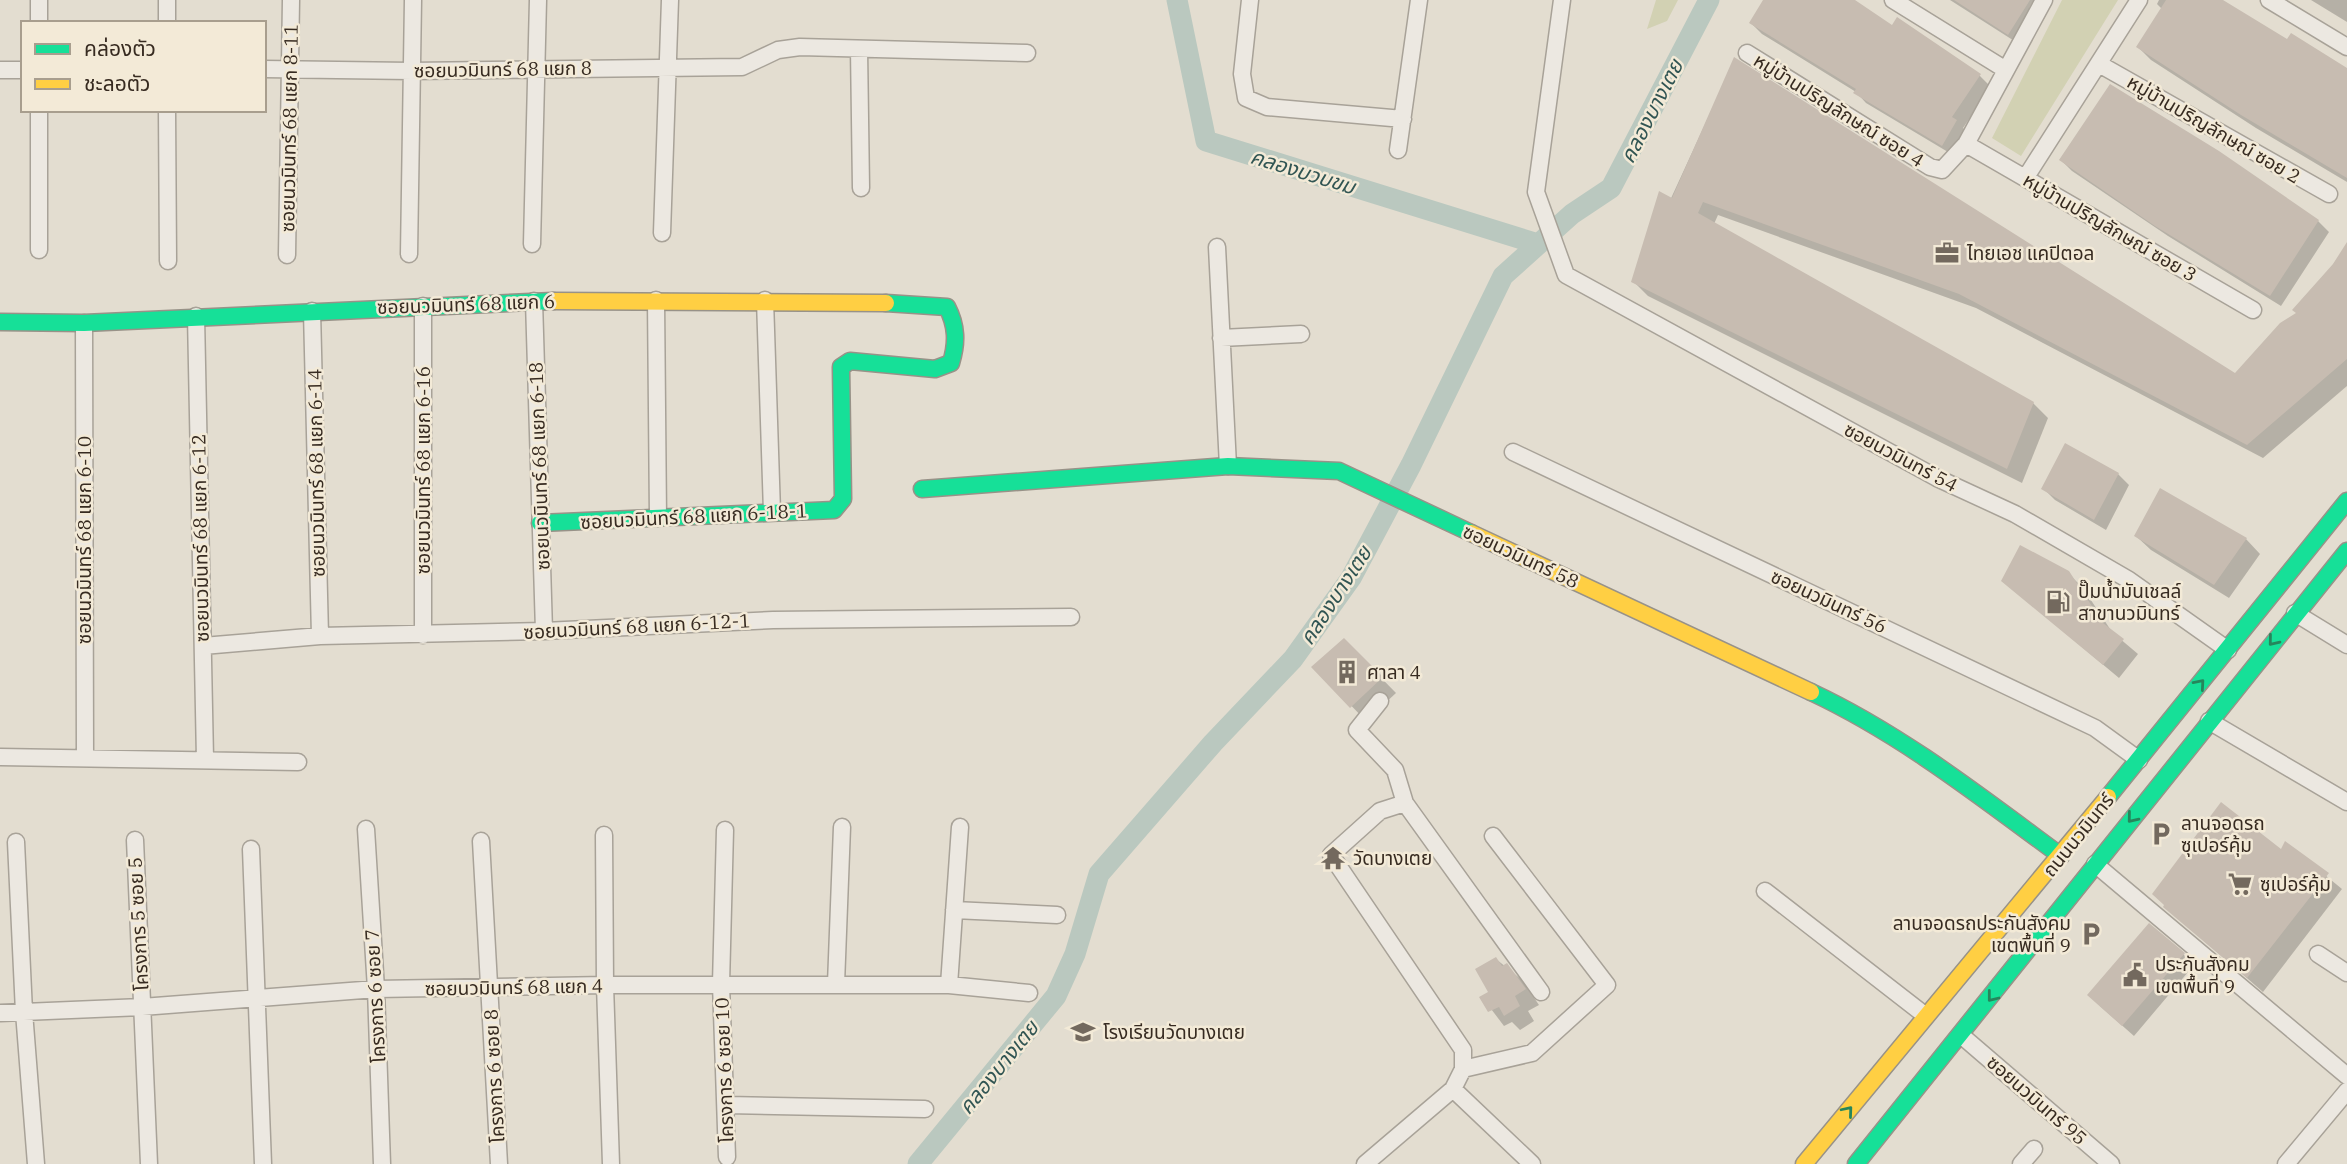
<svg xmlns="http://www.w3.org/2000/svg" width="2347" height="1164" viewBox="0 0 2347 1164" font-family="'IBM Plex Serif','Noto Sans Thai',serif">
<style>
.green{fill:#d2d1b3}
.shadow{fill:#0003}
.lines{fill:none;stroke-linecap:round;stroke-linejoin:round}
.canal{stroke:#bac8bf;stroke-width:21}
.building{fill:#c7bcb1}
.street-casing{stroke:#a8a298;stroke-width:19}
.fast-casing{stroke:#989288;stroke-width:19}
.slow-casing{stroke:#989288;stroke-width:19}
.street{stroke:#ece8e1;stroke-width:16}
.fast{stroke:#16e098;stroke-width:16}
.slow{stroke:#ffcf43;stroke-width:16}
.oneway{stroke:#26865c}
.labels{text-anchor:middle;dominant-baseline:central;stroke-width:5;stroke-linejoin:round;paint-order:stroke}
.street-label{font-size:19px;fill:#372b21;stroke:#f3ead7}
.poi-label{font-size:19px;fill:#372b21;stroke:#f3ead7;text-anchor:start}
.water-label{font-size:21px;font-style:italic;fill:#315553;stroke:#f3ead7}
</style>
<rect width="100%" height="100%" fill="#e3ddd0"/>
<path class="green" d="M1656 0H1678L1667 21 1647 29Z
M2062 0H2118L2021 156 1992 138Z"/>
<path class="shadow" d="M1764 0H1852L1892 28 1980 76 1991 87 1963 128 1967 132 1953 155 1866 103 1856 92 1762 34 1751 23Z
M1950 0H2034L2029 8 2037 16 2019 44Z
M2159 0H2219L2288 42 2347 70V182L2256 128 2151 60 2138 47 2162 9 2157 4Z
M2311 0H2347V22Z
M1735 59 2235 375 2298 314 2347 245V386L2263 458 1976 308 1718 215 1714 224 2033 403 2048 418 2022 483 1648 296 1633 281Z
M2218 153 2318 221 2329 232 2281 306 2168 236 2072 171 2061 160Z
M2118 474 2129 485 2106 530 2055 500 2044 489Z
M2136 536 2246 539 2260 554 2229 598 2151 550Z
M2068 573 2083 588 2112 632 2138 654 2119 678 2003 581Z
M1344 640 1396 693 1366 721 1314 667Z
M2286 843 2342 889 2263 992 2165 907 2281 852Z
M2183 954 2194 965 2134 1036 2100 1006Z
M1496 959 1522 980 1539 1005 1528 1011 1534 1021 1520 1030 1512 1022 1504 1026 1482 997 1490 993Z"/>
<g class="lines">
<path class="canal" d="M1177 0 1206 141 1538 244
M918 1164 1056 996 1075 954 1099 874 1213 743 1293 659 1351 578 1411 465 1503 276 1572 214 1611 188 1709 0"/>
</g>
<path class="building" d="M1763 0H1855L1892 25 1897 17 1981 74 1952 117 1957 120 1942 146 1853 93 1856 89 1749 23Z
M1954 0H2030L2008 35Z
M2166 0H2223L2287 39 2291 33 2347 68V178L2241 115 2136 47Z
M1734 57 2235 373 2280 323 2296 313 2292 310 2333 264 2347 242V359L2247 445 1959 294 1703 202 1698 213 2034 402 2007 469 1631 282 1659 191 1672 198Z
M2110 84 2219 151 2319 220 2270 296 2155 226 2059 160Z
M2065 443 2119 473 2094 520 2041 489Z
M2160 488 2247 538 2214 585 2134 536Z
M2020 545 2069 571 2103 623 2124 639 2103 665 2001 581Z
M1344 638 1383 677 1350 708 1311 667Z
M2221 802 2281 849 2285 841 2329 873 2247 978 2163 907 2164 905 2152 894Z
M2149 923 2185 953 2122 1026 2087 995Z
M1496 957 1502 966 1507 963 1526 989 1515 996 1520 1006 1504 1016 1499 1007 1488 1012 1479 997 1488 992 1475 969Z"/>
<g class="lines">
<g class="street-casing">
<path id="street" d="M39 0V23
M1250 0 1242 74 1246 98 1267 107 1403 119
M1562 0 1536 192 1566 275 1937 478 2015 514 2129 580 2228 650
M1893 0 2006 70
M2269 0 2347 47
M167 23V0
M859 49 861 188
M1747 53 1930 167 1942 170 1966 144 2044 0
M2099 64 2329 194
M264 69 411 71 742 67 778 50 800 47 1027 53
M0 70H23
M167 110 168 261
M1966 144 2253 310
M1398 150 1419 0
M2026 177 2139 0
M662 233 670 0
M532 244 538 0
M1217 247 1228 466
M39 250V110
M409 254 413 0
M287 255 291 0
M656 300 658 518
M765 300 772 512
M534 301 544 631
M312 311 320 636
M196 316 205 759
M84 323 85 757
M1221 338 1301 334
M1513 452 2095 728 2139 760
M2295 613 2347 645
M423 635V306
M203 646 320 636 544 631 773 620 1071 617
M1380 701 1357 730 1395 770 1405 803
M2209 721 2347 802
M0 757 298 762
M366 829 376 989 382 1164
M725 830 721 984 727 1157
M604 835 605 985 611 1164
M135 840 149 1164
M481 841 499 1164
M16 842 24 1012 36 1164
M251 849 263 1164
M2095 864 2347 1076
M1765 891 1926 1016
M954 910 1057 915
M2318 954 2347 973
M836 984 842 827
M949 985 960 827
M0 1013 142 1007 376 989 605 985H949L1029 993
M1962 1036 2111 1164
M1463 1069 1532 1053 1607 985 1493 836
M1453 1089 1532 1164
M727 1105 925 1109
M1365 1164 1453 1089 1463 1069V1050L1331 855 1380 811 1405 803 1541 992
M2021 1164 2034 1149
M2286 1164 2347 1091"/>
</g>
<g class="fast-casing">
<path id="fast" d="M0 322 84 323 553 301
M922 489 1228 466 1339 471 1471 533
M540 523 834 510 843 499 841 367 850 361 935 369 951 363C957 343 957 326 947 307L886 303
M1811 692C1901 734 1981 797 2061 856
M2108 797 2347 501
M1856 1164 2347 551"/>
</g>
<g class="slow-casing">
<path id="slow" d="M553 301 886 303
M1471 533 1811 692
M1804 1164 2108 797"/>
</g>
<use href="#street" class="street"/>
<use href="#fast" class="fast"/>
<use href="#slow" class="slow"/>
</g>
<defs><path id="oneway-chevron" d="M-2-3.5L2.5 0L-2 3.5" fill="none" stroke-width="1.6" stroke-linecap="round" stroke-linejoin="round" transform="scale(1.75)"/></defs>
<g class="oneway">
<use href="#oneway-chevron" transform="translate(2273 641) rotate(129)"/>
<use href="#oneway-chevron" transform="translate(2200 684) rotate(-49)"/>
<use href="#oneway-chevron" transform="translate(2132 818) rotate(129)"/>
<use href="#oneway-chevron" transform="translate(1992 997) rotate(128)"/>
<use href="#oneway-chevron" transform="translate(1848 1111) rotate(-50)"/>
</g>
<defs>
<g id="office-bare" transform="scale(1.89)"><path d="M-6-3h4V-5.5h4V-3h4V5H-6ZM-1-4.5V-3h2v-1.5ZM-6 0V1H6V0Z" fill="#73695e" stroke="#f3ead7" stroke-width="2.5" paint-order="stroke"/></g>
<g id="fuel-bare" transform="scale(1.89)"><path d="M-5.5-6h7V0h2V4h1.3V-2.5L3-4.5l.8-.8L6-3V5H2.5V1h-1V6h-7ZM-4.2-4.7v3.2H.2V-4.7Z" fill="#73695e" stroke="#f3ead7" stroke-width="2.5" paint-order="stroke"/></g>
<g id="building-bare" transform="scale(1.89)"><path d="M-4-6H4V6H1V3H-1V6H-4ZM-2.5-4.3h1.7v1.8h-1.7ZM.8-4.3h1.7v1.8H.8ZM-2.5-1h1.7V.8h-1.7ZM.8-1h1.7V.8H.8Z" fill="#73695e" stroke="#f3ead7" stroke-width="2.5" paint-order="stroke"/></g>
<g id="parking-bare" transform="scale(1.89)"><path d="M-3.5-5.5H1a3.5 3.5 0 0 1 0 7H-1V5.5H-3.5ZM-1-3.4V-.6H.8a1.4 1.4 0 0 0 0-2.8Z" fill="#73695e" stroke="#f3ead7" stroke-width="2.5" paint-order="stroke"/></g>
<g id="temple-bare" transform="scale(1.89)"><path d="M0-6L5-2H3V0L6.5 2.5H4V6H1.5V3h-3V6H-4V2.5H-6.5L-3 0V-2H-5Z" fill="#73695e" stroke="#f3ead7" stroke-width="2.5" paint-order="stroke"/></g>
<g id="supermarket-bare" transform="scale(1.89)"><path d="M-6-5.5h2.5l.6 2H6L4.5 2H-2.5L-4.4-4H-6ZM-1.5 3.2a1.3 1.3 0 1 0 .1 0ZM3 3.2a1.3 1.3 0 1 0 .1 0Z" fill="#73695e" stroke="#f3ead7" stroke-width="2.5" paint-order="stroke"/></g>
<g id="civic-bare" transform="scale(1.89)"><path d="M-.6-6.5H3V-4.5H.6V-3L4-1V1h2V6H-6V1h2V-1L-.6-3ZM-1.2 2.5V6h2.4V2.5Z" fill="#73695e" stroke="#f3ead7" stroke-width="2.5" paint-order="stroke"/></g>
<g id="school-bare" transform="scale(1.89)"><path d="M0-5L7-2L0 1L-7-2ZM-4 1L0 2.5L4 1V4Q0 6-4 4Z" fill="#73695e" stroke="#f3ead7" stroke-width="2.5" paint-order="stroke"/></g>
</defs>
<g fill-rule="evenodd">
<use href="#office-bare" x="1947" y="253"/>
<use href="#fuel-bare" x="2058" y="602"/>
<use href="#building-bare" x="1347" y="672"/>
<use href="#parking-bare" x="2161" y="834"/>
<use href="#temple-bare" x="1333" y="858"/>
<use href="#supermarket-bare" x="2240" y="884"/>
<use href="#parking-bare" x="2091" y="934"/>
<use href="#civic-bare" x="2135" y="975"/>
<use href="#school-bare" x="1083" y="1032"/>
</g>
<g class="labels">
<g class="street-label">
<text transform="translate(503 69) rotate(-1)">ซอยนวมินทร์ 68 แยก 8</text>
<text transform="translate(1839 110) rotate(32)">หมู่บ้านปริญลักษณ์ ซอย 4</text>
<text transform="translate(289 128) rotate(-89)">ซอยนวมินทร์ 68 แยก 8-11</text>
<text transform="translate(2214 129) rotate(30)">หมู่บ้านปริญลักษณ์ ซอย 2</text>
<text transform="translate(2110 227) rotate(30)">หมู่บ้านปริญลักษณ์ ซอย 3</text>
<text transform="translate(466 304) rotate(-2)">ซอยนวมินทร์ 68 แยก 6</text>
<text transform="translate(1901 457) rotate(28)">ซอยนวมินทร์ 54</text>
<text transform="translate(539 466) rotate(-92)">ซอยนวมินทร์ 68 แยก 6-18</text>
<text transform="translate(423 470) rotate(-90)">ซอยนวมินทร์ 68 แยก 6-16</text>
<text transform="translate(316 473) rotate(-91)">ซอยนวมินทร์ 68 แยก 6-14</text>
<text transform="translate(694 516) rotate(-3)">ซอยนวมินทร์ 68 แยก 6-18-1</text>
<text transform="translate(200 538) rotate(-91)">ซอยนวมินทร์ 68 แยก 6-12</text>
<text transform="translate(84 540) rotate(-90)">ซอยนวมินทร์ 68 แยก 6-10</text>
<text transform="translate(1521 556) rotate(25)">ซอยนวมินทร์ 58</text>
<text transform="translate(1829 601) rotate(25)">ซอยนวมินทร์ 56</text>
<text transform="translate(637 626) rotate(-3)">ซอยนวมินทร์ 68 แยก 6-12-1</text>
<text transform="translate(2078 835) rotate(-51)">ถนนนวมินทร์</text>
<text transform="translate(138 924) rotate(-93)">โครงการ 5 ซอย 5</text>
<text transform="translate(514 987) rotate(-1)">ซอยนวมินทร์ 68 แยก 4</text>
<text transform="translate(375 996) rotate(-93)">โครงการ 6 ซอย 7</text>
<text transform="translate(724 1070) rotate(-92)">โครงการ 6 ซอย 10</text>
<text transform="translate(494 1076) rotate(-93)">โครงการ 6 ซอย 8</text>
<text transform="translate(2037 1100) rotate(41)">ซอยนวมินทร์ 95</text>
</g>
<g class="poi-label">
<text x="1967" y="253">ไทยเอช แคปิตอล</text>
<text x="2078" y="591">ปั๊มน้ำมันเชลล์<tspan x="2078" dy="22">สาขานวมินทร์</tspan></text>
<text x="1367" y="672">ศาลา 4</text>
<text x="2181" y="823">ลานจอดรถ<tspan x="2181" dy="22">ซุเปอร์คุ้ม</tspan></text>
<text x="1353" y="858">วัดบางเตย</text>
<text x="2260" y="884">ซุเปอร์คุ้ม</text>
<text x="2071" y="923" text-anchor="end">ลานจอดรถประกันสังคม<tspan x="2071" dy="22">เขตพื้นที่ 9</tspan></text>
<text x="2155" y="964">ประกันสังคม<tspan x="2155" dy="22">เขตพื้นที่ 9</tspan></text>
<text x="1103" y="1032">โรงเรียนวัดบางเตย</text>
</g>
<g class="water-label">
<text transform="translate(1651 111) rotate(-63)">คลองบางเตย</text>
<text transform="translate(1303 171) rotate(17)">คลองบวบขม</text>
<text transform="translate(1335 595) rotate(-57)">คลองบางเตย</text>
<text transform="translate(998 1067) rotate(-51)">คลองบางเตย</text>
</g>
</g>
<rect x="21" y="21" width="245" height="91" fill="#f3ead7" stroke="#a89e8e" stroke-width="2"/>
<rect x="35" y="44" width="35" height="10" fill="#16e098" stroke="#a89e8e" stroke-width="2"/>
<text x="84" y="56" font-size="21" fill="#372b21">คล่องตัว</text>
<rect x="35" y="79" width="35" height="10" fill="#ffcf43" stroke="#a89e8e" stroke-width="2"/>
<text x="84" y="91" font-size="21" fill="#372b21">ชะลอตัว</text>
</svg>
